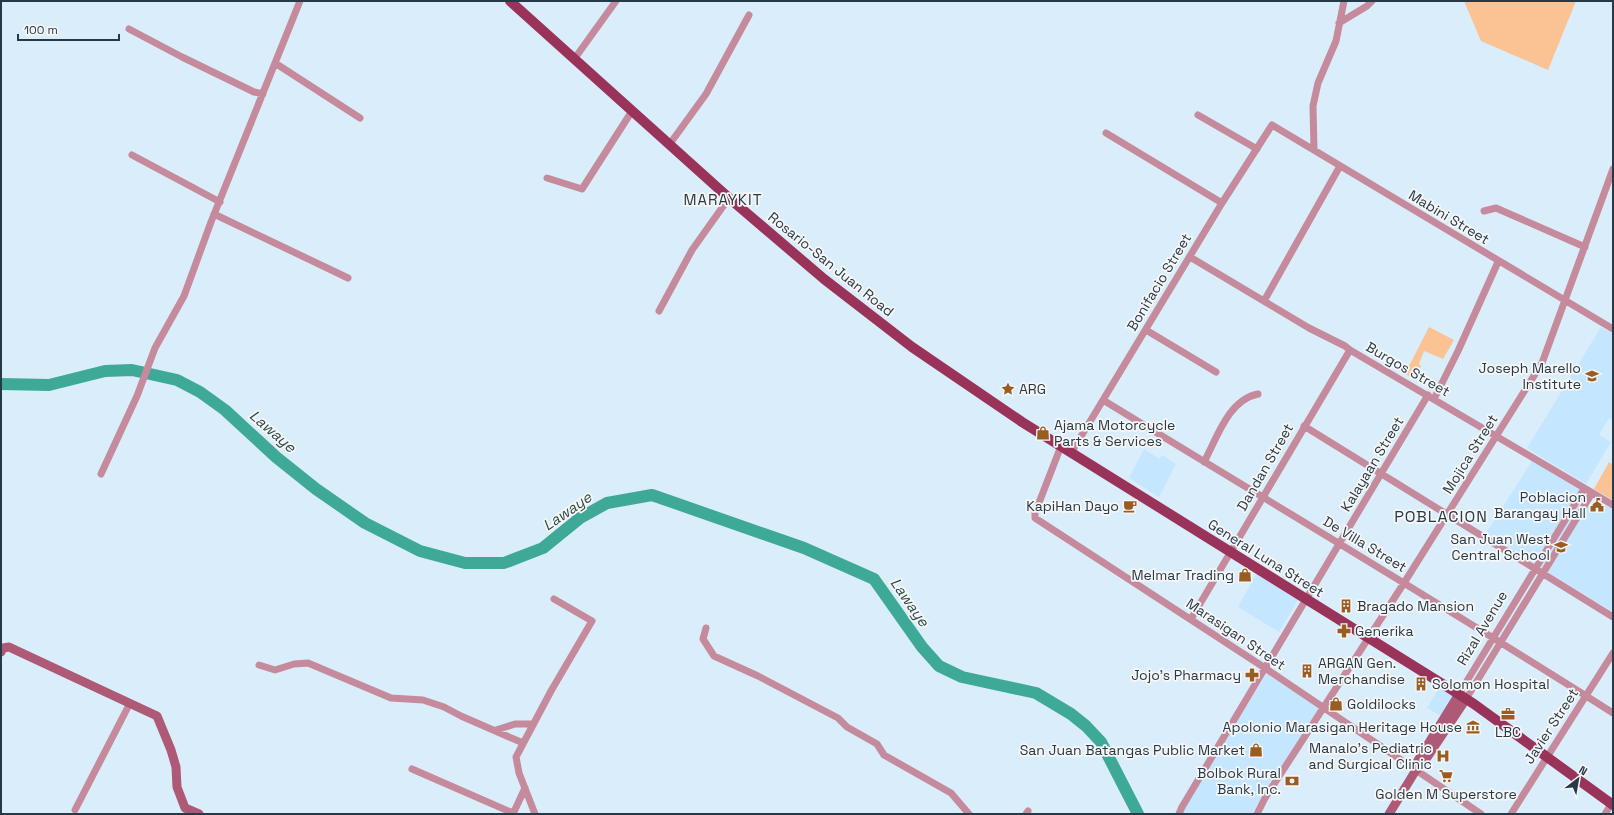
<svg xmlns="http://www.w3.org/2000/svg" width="1614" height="815" viewBox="0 0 1614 815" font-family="'Space Grotesk',sans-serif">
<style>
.built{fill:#c5e6ff}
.green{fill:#fbc293}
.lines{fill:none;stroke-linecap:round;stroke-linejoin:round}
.river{stroke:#3fa998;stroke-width:12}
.street{stroke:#c58a9b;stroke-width:7}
.secondary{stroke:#ae5975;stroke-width:9}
.primary{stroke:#9a335a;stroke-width:10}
.labels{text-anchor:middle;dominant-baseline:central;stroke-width:3.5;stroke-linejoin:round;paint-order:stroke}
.street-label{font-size:14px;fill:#263947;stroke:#f7f7f7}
.poi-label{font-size:14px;fill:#263947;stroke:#f7f7f7;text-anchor:end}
.neighbourhood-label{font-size:15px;letter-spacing:1px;fill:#263947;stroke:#f7f7f7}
.water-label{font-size:15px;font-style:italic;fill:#2b4b45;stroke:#f7f7f7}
.quarter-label{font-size:16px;letter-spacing:1px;fill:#263947;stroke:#f7f7f7}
</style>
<rect width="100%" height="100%" fill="#daedfb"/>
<path class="built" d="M1601 327 1613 334V421L1609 418 1599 435 1611 442 1586 484 1527 448Z
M1144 449 1160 459 1162 455 1176 464 1159 497 1129 478Z
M1532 461 1593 498 1588 506 1599 513 1605 505 1613 509V612L1486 533Z
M1256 574 1298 600 1279 632 1238 607Z
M1267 673 1319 708 1261 797 1252 814H1183L1186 804Z
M1439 688 1454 696 1441 716 1427 708Z"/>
<path class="green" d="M1464 1H1576L1548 70 1481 41Z
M1429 327 1454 340 1443 359 1424 351 1419 364 1421 366 1414 379 1405 374Z
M1609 462 1613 465V500L1594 489Z"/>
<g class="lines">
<path class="river" d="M1 384 49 385 105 371 132 370 177 380 200 392 225 410 276 457 316 489 365 523 420 551 465 563H504L543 548 580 518 607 503 652 495 804 548 874 579 922 647 939 666 962 677 1036 693 1071 714 1086 726 1101 742 1138 814"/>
<path class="street" d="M1339 23 1367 6 1372 1
M129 29 182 57 254 92 263 94
M575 58 616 1
M275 63 360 118
M1198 115 1257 149
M1106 133 1222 203
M669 145 706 94 749 15
M1314 150 1313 106 1318 83 1336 41 1344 1
M132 155 220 202
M547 178 582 189 632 111
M1484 211 1496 208 1585 247
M214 214 348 278
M1190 257 1309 328 1345 346 1350 350 1613 505
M1264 301 1340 166
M659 311 692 250 729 198
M1146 330 1216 372
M1434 399 1458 351 1498 262
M1103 400C1273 504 1445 606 1613 713
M1304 426 1613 617
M1061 446 1035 513V518L1265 668 1481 814
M1071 453 1222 203 1272 125 1613 329
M1204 462C1217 438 1228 400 1258 394
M101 474 137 396 155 348 184 296 211 222 300 1
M1191 619 1350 350
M706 628 703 639 714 656 758 676 838 718 847 727 877 744 884 755 951 793 969 814
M259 665 275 670 294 664 308 663 391 698 423 700 444 707 461 716 523 743
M1459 694 1584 489
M1466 699 1592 493
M496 730 515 724H533
M412 769 513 813
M75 810 130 703
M513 814 525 788
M535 814 519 773 516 757 551 691 592 621 554 599
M1026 814 1028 811
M1179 814 1182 807 1428 395
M1257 814 1265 798 1404 583 1542 363 1613 169
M1511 814 1613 653
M1605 814 1613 801"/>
<path class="secondary" d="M1 652 3 648 9 647 157 716 171 750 176 767 177 787 185 808 199 814
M1416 770 1417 762 1459 694
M1389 814 1416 770 1422 765 1466 699"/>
<path class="primary" d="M510 1 729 198 824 279 912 347 1022 422 1449 688 1474 704 1613 805"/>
</g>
<defs>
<g id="school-bare" transform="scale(1.08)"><path d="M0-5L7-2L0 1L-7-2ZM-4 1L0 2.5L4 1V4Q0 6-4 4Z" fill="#9a5d21" stroke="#f7f7f7" stroke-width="2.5" paint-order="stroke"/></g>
<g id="sight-bare" transform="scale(1.08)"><path d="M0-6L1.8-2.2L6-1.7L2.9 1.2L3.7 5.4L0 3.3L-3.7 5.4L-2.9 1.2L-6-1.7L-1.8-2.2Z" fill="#9a5d21" stroke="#f7f7f7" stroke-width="2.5" paint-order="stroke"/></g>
<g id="shop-bare" transform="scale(1.08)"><path d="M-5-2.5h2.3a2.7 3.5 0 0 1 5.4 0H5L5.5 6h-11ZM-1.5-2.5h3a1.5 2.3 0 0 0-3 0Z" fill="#9a5d21" stroke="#f7f7f7" stroke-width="2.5" paint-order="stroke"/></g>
<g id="civic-bare" transform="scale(1.08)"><path d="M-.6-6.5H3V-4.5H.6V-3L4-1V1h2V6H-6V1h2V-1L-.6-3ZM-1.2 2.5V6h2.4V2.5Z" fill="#9a5d21" stroke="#f7f7f7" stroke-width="2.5" paint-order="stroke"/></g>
<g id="cafe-bare" transform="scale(1.08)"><path d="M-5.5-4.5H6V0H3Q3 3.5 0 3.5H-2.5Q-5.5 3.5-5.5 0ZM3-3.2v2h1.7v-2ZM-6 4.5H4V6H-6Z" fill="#9a5d21" stroke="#f7f7f7" stroke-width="2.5" paint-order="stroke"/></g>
<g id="building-bare" transform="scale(1.08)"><path d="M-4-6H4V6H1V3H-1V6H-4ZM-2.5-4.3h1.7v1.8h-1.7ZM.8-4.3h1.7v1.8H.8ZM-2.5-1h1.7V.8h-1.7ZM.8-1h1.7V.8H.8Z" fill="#9a5d21" stroke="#f7f7f7" stroke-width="2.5" paint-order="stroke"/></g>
<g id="pharmacy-bare" transform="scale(1.08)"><path d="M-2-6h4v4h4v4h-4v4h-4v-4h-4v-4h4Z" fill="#9a5d21" stroke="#f7f7f7" stroke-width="2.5" paint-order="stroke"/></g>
<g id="office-bare" transform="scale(1.08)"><path d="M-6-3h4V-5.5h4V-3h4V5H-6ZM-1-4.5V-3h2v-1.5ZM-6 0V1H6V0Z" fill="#9a5d21" stroke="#f7f7f7" stroke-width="2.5" paint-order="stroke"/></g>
<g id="museum-bare" transform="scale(1.08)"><path d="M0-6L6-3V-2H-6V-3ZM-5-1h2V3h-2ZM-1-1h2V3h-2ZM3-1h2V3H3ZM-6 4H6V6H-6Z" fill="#9a5d21" stroke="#f7f7f7" stroke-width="2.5" paint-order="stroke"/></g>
<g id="hospital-bare" transform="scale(1.08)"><path d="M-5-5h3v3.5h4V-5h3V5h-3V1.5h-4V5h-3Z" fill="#9a5d21" stroke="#f7f7f7" stroke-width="2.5" paint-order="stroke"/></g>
<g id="supermarket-bare" transform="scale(1.08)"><path d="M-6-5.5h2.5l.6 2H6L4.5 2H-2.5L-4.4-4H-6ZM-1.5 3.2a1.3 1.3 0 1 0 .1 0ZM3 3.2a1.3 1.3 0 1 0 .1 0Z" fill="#9a5d21" stroke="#f7f7f7" stroke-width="2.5" paint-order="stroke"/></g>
<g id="bank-bare" transform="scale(1.08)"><path d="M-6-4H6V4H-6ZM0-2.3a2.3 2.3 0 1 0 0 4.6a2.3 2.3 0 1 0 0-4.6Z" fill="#9a5d21" stroke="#f7f7f7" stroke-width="2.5" paint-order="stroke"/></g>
</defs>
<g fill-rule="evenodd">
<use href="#school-bare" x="1592" y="376"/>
<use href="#sight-bare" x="1008" y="389"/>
<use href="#shop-bare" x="1043" y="433"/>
<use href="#civic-bare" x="1597" y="505"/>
<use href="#cafe-bare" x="1130" y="506"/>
<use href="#school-bare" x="1561" y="547"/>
<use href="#shop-bare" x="1245" y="575"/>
<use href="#building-bare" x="1346" y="606"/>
<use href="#pharmacy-bare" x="1344" y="631"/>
<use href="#building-bare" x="1307" y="671"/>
<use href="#pharmacy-bare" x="1252" y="675"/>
<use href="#building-bare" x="1421" y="684"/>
<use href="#shop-bare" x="1336" y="704"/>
<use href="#office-bare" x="1508" y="714"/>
<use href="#museum-bare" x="1473" y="727"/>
<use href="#shop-bare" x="1256" y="750"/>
<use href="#hospital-bare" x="1443" y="756"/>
<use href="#supermarket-bare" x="1446" y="776"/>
<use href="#bank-bare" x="1292" y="781"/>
</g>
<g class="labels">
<g class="street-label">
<text transform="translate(1449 217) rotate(31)">Mabini Street</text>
<text transform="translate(831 264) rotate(39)">Rosario-San Juan Road</text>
<text transform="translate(1159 282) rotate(-59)">Bonifacio Street</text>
<text transform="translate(1408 369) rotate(30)">Burgos Street</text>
<text transform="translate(1470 454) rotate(-58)">Mojica Street</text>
<text transform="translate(1372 464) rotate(-59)">Kalayaan Street</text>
<text transform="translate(1265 467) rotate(-60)">Dandan Street</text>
<text transform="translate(1365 544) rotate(31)">De Villa Street</text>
<text transform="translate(1266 558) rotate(32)">General Luna Street</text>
<text transform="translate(1482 628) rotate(-59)">Rizal Avenue</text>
<text transform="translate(1236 634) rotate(34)">Marasigan Street</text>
<text transform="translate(1551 726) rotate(-57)">Javier Street</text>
</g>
<g class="poi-label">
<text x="1581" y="368">Joseph Marello<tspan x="1581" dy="16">Institute</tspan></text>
<text x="1019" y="389" text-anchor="start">ARG</text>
<text x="1054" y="425" text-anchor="start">Ajama Motorcycle<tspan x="1054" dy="16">Parts &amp; Services</tspan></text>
<text x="1586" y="497">Poblacion<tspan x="1586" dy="16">Barangay Hall</tspan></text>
<text x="1119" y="506">KapiHan Dayo</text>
<text x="1550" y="539">San Juan West<tspan x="1550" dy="16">Central School</tspan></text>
<text x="1234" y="575">Melmar Trading</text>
<text x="1357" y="606" text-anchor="start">Bragado Mansion</text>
<text x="1355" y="631" text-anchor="start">Generika</text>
<text x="1318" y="663" text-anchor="start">ARGAN Gen.<tspan x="1318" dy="16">Merchandise</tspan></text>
<text x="1241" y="675">Jojo's Pharmacy</text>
<text x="1432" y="684" text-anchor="start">Solomon Hospital</text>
<text x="1347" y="704" text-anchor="start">Goldilocks</text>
<text x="1462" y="727">Apolonio Marasigan Heritage House</text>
<text x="1508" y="732" text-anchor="middle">LBC</text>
<text x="1432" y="748">Manalo's Pediatric<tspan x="1432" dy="16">and Surgical Clinic</tspan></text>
<text x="1245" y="750">San Juan Batangas Public Market</text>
<text x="1281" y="773">Bolbok Rural<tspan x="1281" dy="16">Bank, Inc.</tspan></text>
<text x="1446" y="794" text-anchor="middle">Golden M Superstore</text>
</g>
<g class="neighbourhood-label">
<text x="723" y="199">MARAYKIT</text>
</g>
<g class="water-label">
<text transform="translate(273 431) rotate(41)">Lawaye</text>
<text transform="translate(567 511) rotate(-35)">Lawaye</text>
<text transform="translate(910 602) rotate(55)">Lawaye</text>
</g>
<g class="quarter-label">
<text x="1441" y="516">POBLACION</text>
</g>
</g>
<rect width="1614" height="815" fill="none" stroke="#263947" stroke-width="4"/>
<g transform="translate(1578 779) rotate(31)" stroke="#f7f7f7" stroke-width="3" paint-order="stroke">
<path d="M0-3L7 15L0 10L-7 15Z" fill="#263947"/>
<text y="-6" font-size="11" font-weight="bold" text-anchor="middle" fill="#263947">N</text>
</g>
<path d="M18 34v6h101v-6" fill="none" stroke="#263947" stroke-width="2"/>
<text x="24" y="34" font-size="12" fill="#263947" stroke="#f7f7f7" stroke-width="3" paint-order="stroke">100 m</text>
</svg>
